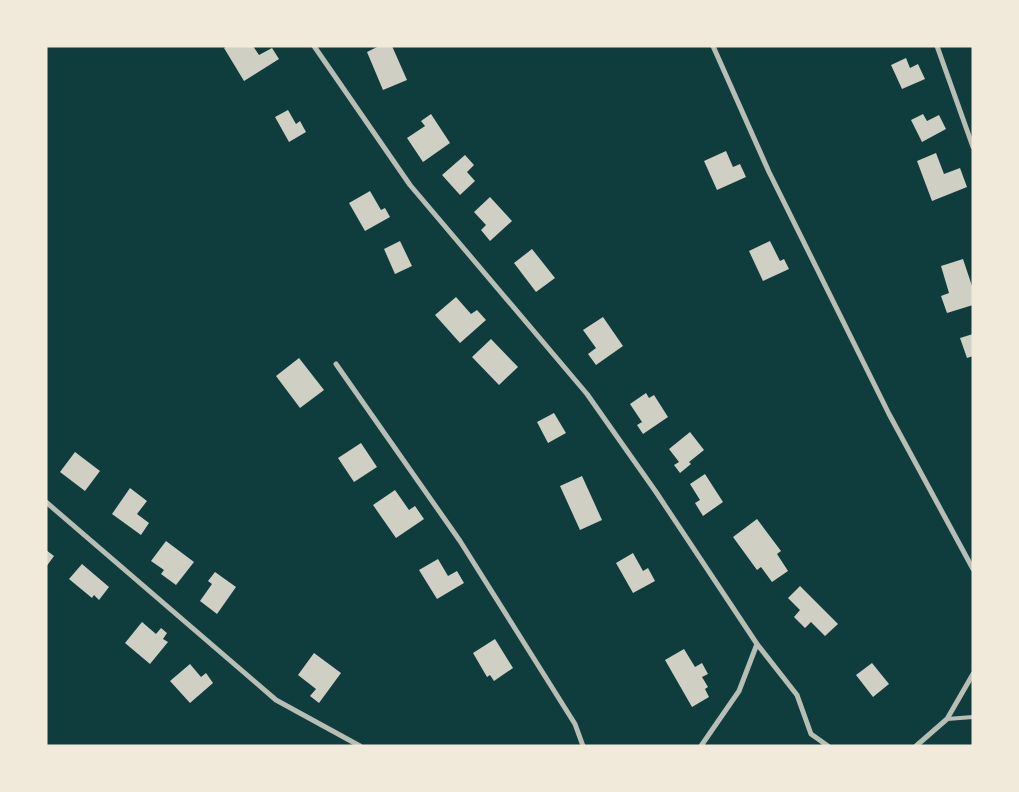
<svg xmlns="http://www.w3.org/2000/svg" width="1019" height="792" viewBox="0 0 1019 792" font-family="Rubik,sans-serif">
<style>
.building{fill:#cfcfc3}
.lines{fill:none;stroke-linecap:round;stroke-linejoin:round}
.service{stroke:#b8beb3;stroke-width:4}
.minor{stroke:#b8beb3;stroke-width:5}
</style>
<rect width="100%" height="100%" fill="#0f3d3e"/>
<path class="building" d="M227 46H253L259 55 272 48 279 59 244 81 224 48Z
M379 46H392L407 80 383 90 367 52Z
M906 58 910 68 918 64 925 79 902 89 891 65Z
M288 110 296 124 300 121 306 132 289 142 275 117Z
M431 114 450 143 423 162 407 138 425 126 421 121Z
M923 114 927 121 939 115 946 129 922 142 911 120Z
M726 151 733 167 740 164 746 177 717 190 704 161Z
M936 153 944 174 960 168 967 187 932 201 917 161Z
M465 155 474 165 467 172 475 181 460 195 442 175Z
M370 191 381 210 385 208 390 217 365 231 349 203Z
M490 197 512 221 490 241 481 230 486 225 474 212Z
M400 241 412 266 395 274 384 249Z
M770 241 780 261 784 259 789 269 763 281 749 251Z
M532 249 555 278 536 292 514 263Z
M963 259 973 289V305L947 313 941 296 949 293 941 266Z
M456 297 471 314 477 310 486 320 460 343 435 315Z
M603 317 623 346 596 365 588 354 596 348 583 330Z
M973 334V356L967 358 960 338Z
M491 339 518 367 499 385 472 357Z
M299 358 324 390 300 408 276 376Z
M646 393 649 398 654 395 668 417 643 434 637 425 642 422 630 404Z
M554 413 566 433 548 443 537 422Z
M690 432 704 450 689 462 691 464 680 473 674 465 679 462 669 449Z
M361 443 377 467 354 482 338 458Z
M75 452 100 471 85 491 60 472Z
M705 474 723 502 703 516 695 503 700 500 690 484Z
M582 476 602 520 580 530 560 486Z
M130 488 147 501 137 514 149 523 141 535 112 514Z
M395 490 409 510 415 506 424 519 396 538 373 505Z
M757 519 781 551 777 554 788 571 772 582 761 567 757 570 733 537Z
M166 541 194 562 176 585 161 574 164 570 151 561Z
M46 550 54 556 46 567Z
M633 553 643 571 648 568 655 581 633 593 616 563Z
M438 559 448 576 457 571 464 583 437 599 419 570Z
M82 564 109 587 99 600 94 595 92 598 69 579Z
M215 572 236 587 217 614 200 601 212 584 208 581Z
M800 586 838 624 825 636 811 622 805 628 794 617 800 610 788 598Z
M142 622 156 634 161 628 167 633 163 639 168 642 150 664 125 643Z
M495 639 513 668 494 681 490 675 487 677 473 653Z
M684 649 695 667 702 663 708 674 702 677 708 687 705 689 709 697 692 707 665 660Z
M314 653 341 673 319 703 310 696 316 689 298 675Z
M872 663 889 684 873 697 856 675Z
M190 664 201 677 206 673 213 683 190 703 170 681Z"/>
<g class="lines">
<path class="service" d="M947 719 973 717"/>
<path class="minor" d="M314 46 410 185 587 394 656 492 757 644
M713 46 769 172 889 414 973 569
M937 46 973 147
M336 364 460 541 575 724 583 746
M46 502 276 700 360 746
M701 746 739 691 757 644 797 695 811 734 828 746
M916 746 947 719 973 674"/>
</g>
<rect width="1019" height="792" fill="none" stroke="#f1e9da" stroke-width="95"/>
</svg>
